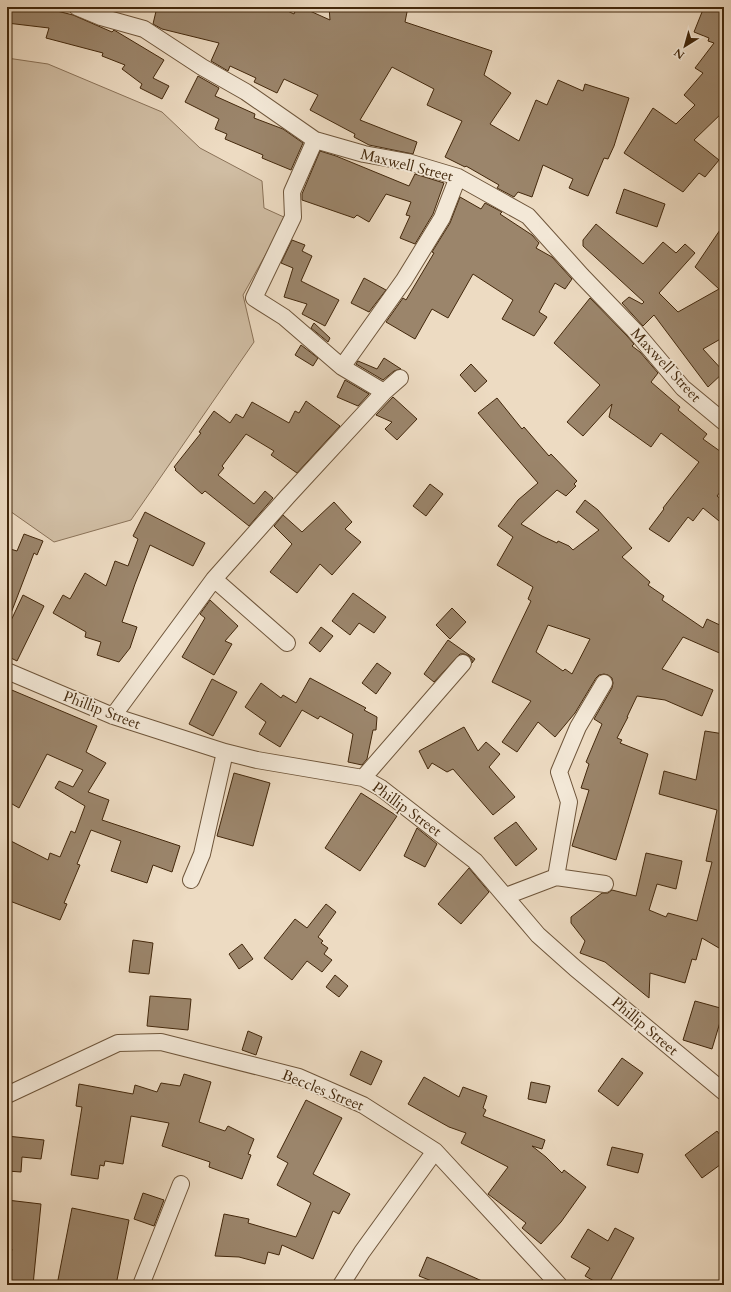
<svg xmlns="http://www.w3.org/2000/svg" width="731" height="1292" viewBox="0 0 731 1292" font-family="Cardo,serif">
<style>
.green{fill:#d0bda3;stroke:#8a7258}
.building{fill:#9b856b;stroke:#43280c;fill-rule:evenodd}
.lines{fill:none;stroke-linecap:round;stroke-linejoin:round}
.street-casing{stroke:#6e553a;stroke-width:18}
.street{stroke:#f3e8d7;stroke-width:16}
.labels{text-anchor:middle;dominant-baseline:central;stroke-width:3.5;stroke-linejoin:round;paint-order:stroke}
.street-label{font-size:15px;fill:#43280c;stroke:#f3e8d7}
</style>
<rect width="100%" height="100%" fill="#eddbc2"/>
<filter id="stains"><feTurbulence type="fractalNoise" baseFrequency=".005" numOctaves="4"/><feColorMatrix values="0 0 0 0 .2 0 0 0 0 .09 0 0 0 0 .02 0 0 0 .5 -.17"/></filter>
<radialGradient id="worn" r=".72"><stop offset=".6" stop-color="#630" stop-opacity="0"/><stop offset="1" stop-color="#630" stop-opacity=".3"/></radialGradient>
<path class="green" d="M7 58 48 64 162 112 200 148 262 181 264 208 286 218 243 295 254 342 131 520 54 542 7 509Z"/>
<path class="building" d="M7 7H49V9L73 15 112 32 114 30 164 60 153 78 169 86 162 99 140 88 142 84 122 69 125 65 102 56 103 53 46 38 49 28 7 23Z
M157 7H279L294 14 297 7H301L330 20 329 7H408L405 22 492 51 484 75 511 93 490 124 519 141 536 100 547 105 558 80 583 91 585 84 629 98 614 146 608 159 604 158 588 196 569 188 573 179 543 165 532 197 518 192 514 197 497 188 499 185 466 166 465 167 445 157 462 121 427 105 434 89 392 67 360 120 393 133 417 142 413 154 369 145 354 137 355 134 310 110 318 95 284 79 277 93 254 82 256 78 230 66 228 71 211 61 219 43 162 29 153 24Z
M704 7H724V111L694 140 719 160 705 177 699 173 683 192 624 153 653 108 676 124 695 105 684 95 703 73 695 68 714 43 708 41 709 38 694 32Z
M198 76 219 88 215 96 255 114 254 118 283 129 303 143 291 170 262 158 263 155 225 139 227 134 215 129 219 119 185 102Z
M320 151 336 156 409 186 415 174 444 183 433 214 415 244 400 238 410 216 406 215 411 202 386 194 369 222 357 215 354 218 302 200V194Z
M624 189 665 204 657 227 616 213Z
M460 197 481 209 485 203 502 212 500 214 532 235 539 243 536 248 552 257 572 279 565 289 555 283 539 312 547 317 534 336 502 319 513 300 473 274 448 318 432 309 415 339 386 322 403 298 406 300 434 253 432 252 450 223Z
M596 224 643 264 663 242 676 253 685 244 695 253 659 293 678 312 719 289 695 267 724 224V337L703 349 724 372 708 387 654 315 643 326 622 303 629 297 642 304 644 302 583 246V240Z
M292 240 305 245 302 251 312 256 301 281 339 300 325 326 302 314 307 304 284 297 293 268 281 263Z
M364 278 386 290 369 312 351 303Z
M590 298 627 336 634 344 632 346 640 352 658 373 651 382 680 407 678 410 707 434 703 439 724 454V487L717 496 724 502V525L703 508 693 521 688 517 669 542 649 529 664 509 663 508 699 462 661 433 651 447 609 417 612 404 583 436 567 422 600 385 554 343Z
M314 323 330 338 328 342 311 328Z
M301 345 318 358 313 366 295 355Z
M384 358 401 369 394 371 383 380 356 364 358 361 377 369Z
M471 364 487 381 475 392 460 375Z
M345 380 369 394 358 406 337 397Z
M393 397 417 419 397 440 385 429 392 422 376 415Z
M497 398 522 429 524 427 549 456 551 454 577 481 574 484 576 486 566 496 557 490 521 524 542 536 557 543 558 541 569 546 573 550 599 530 576 512 585 500 598 510 632 548 622 557 650 582 648 585 664 596 662 600 703 628 707 619 724 627V655L683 637 662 669 713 690 702 716 665 700 637 696 627 717H628L617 738 622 740 620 743 648 754 616 860 572 846 589 790 581 788 589 764 586 762 602 724 594 719 612 688 613 683 612 678 608 675 604 674 599 675 596 678 575 713 555 737 538 722 517 752 502 742 531 701 492 682 531 601 528 599 533 587 497 565 513 537 498 526 518 500 538 483 478 413ZM548 625 590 639 572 674 565 669 563 671 536 652Z
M306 401 340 426 297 473 271 455 274 451 246 434 222 466 224 468 218 475 254 504 265 491 273 498 249 526 205 491 202 494 175 470 176 469 174 467 201 433 199 432 214 411 230 423 236 414 243 418 252 402 289 423 295 411 299 413Z
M430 484 443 494 426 516 413 506Z
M334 502 352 522 345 529 361 542 332 575 320 564 297 593 270 572 292 544 274 526 283 515 302 532Z
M145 512 205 543 193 566 150 545 135 584 122 622 137 627 130 648 119 662 97 655 101 642 85 637 86 632 53 613 63 595 70 599 85 573 106 586 115 561 128 566 138 539 133 536Z
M24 534 43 541 37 555 34 553 8 621H7V548L17 551Z
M353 593 386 617 374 633 359 623 350 635 332 621Z
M23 595 44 606 17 661 7 656V629Z
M210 600 238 626 225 641 232 644 214 675 182 657 205 618 200 614Z
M452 608 466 622 450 639 436 625Z
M321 627 333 636 320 652 309 643Z
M448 640 475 659 472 663V660L469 656 464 654H460L434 682 424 674Z
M377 663 391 673 376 694 362 683Z
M310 678 366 708 364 710 377 717 376 730H373L367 759 362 765 348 762 353 734 320 716 318 719 302 710 280 747 259 734 266 722 245 707 261 683 281 698 283 695 296 703Z
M212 679 237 692 213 736 189 724Z
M7 688 97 726 86 752 106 763 88 792 109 800 102 820 180 846 172 872 153 865 147 883 111 871 121 841 91 830 77 864 80 865 64 903 67 904 60 920 7 900V839L48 860 50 853 60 857 71 831 75 833 85 806 55 788 59 781 73 787 83 770 47 754 19 808 7 801Z
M464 727 478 751 486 742 500 754 489 767 515 797 493 815 453 769 447 772 432 763 428 769 419 751Z
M705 731 724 734V951L702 938 696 960 692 959 685 983 650 973 649 998 605 962 580 953 585 941 571 923V917L602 893H608L612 890 636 896 646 853 682 861 676 889 657 884 649 910 666 917 668 913 697 921 712 862 706 861 717 810 659 794 664 771 696 780Z
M234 773 270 783 253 846 217 836Z
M361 793 397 816 360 871 325 848Z
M516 822 537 849 516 866 494 838Z
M417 828 437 844 425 867 404 856Z
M469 868 489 892 461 924 438 904Z
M326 904 336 912 318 937 323 941 321 943 328 948 324 954 332 960 322 972 307 961 292 980 264 958 295 919 307 928Z
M133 940 153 943 149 974 129 972Z
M242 944 253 959 239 969 229 954Z
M335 975 348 986 339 997 326 987Z
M150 996 191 999 188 1030 147 1026Z
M695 1001 724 1009 712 1049 683 1040Z
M248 1031 262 1037 256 1055 242 1050Z
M361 1051 382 1061 371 1085 350 1075Z
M622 1058 643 1073 618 1106 598 1091Z
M184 1074 211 1082 199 1122 225 1131 228 1126 254 1139 248 1154 251 1155 242 1179 209 1167 210 1162 162 1146 169 1123 131 1116 123 1164 105 1161 104 1166 100 1165 98 1179 71 1175 82 1107 76 1106 79 1084 133 1094 135 1085 157 1092 161 1083 180 1086Z
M424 1077 459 1097 463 1087 487 1096 483 1108 486 1110 483 1116 545 1140 542 1149 532 1146 546 1157 562 1173 564 1170 586 1187 561 1222 541 1244 522 1228 526 1223 488 1194 508 1167 461 1143 466 1133 449 1127 408 1104Z
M531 1082 550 1086 546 1103 528 1099Z
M306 1100 342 1118 313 1174 350 1194 339 1214 333 1211 313 1259 282 1245 279 1255 268 1252 265 1264 239 1257 215 1256 224 1214 249 1219 248 1223 296 1237 311 1203 277 1185 288 1163 277 1157Z
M717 1131 724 1140V1162L702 1178 685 1155Z
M7 1136 44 1140 41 1159 22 1157 21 1172 7 1171Z
M612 1147 643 1154 638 1173 607 1165Z
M143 1193 164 1200 154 1226 134 1219Z
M7 1200 41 1204 33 1285H7V1272L12 1249H7Z
M72 1208 129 1220 116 1285H57Z
M615 1228 634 1238 608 1285H601L585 1276 590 1268 571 1257 588 1229 608 1241Z
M427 1257 444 1264 491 1285H442L419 1276Z"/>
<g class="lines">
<g class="street-casing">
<path id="street" d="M77 7 101 17 144 29 202 67 246 92 315 140 364 154 408 162 458 177 528 216 582 276 634 330 683 388 724 422
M315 140 292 192 293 217 254 298 284 317 342 367 384 392
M342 367 404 280 442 218 458 177
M214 579 287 643
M7 671 113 716 225 752 257 760 363 778 381 788 475 861 538 935 575 968 724 1092
M113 716 214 579 288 496 384 392 400 378
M363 778 463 663
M556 877 569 802 559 772 578 727 604 683
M191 880 202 854 225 752
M506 896 556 877 605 884
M7 1095 118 1043 161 1042 299 1077 363 1105 435 1151 559 1285
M141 1285 181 1184
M341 1285 362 1252 435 1151"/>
</g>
<use href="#street" class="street"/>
</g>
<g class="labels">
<g class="street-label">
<text transform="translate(407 165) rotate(14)">Maxwell Street</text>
<text transform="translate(666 365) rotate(47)">Maxwell Street</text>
<text transform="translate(102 710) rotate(21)">Phillip Street</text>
<text transform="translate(407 809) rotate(36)">Phillip Street</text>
<text transform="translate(645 1026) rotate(40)">Phillip Street</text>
<text transform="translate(323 1090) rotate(22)">Beccles Street</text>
</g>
</g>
<rect width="731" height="1292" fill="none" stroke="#eddbc2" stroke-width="24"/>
<rect x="8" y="8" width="715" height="1276" fill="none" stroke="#43280c" stroke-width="2"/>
<rect x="12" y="12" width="707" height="1268" fill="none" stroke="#43280c"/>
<g transform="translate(685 46) rotate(217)" stroke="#f3e8d7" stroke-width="3" paint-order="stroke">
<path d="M0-3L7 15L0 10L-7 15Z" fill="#43280c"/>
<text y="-6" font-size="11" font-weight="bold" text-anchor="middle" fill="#43280c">N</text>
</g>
<rect width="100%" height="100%" filter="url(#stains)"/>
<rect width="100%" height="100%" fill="url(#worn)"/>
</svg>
